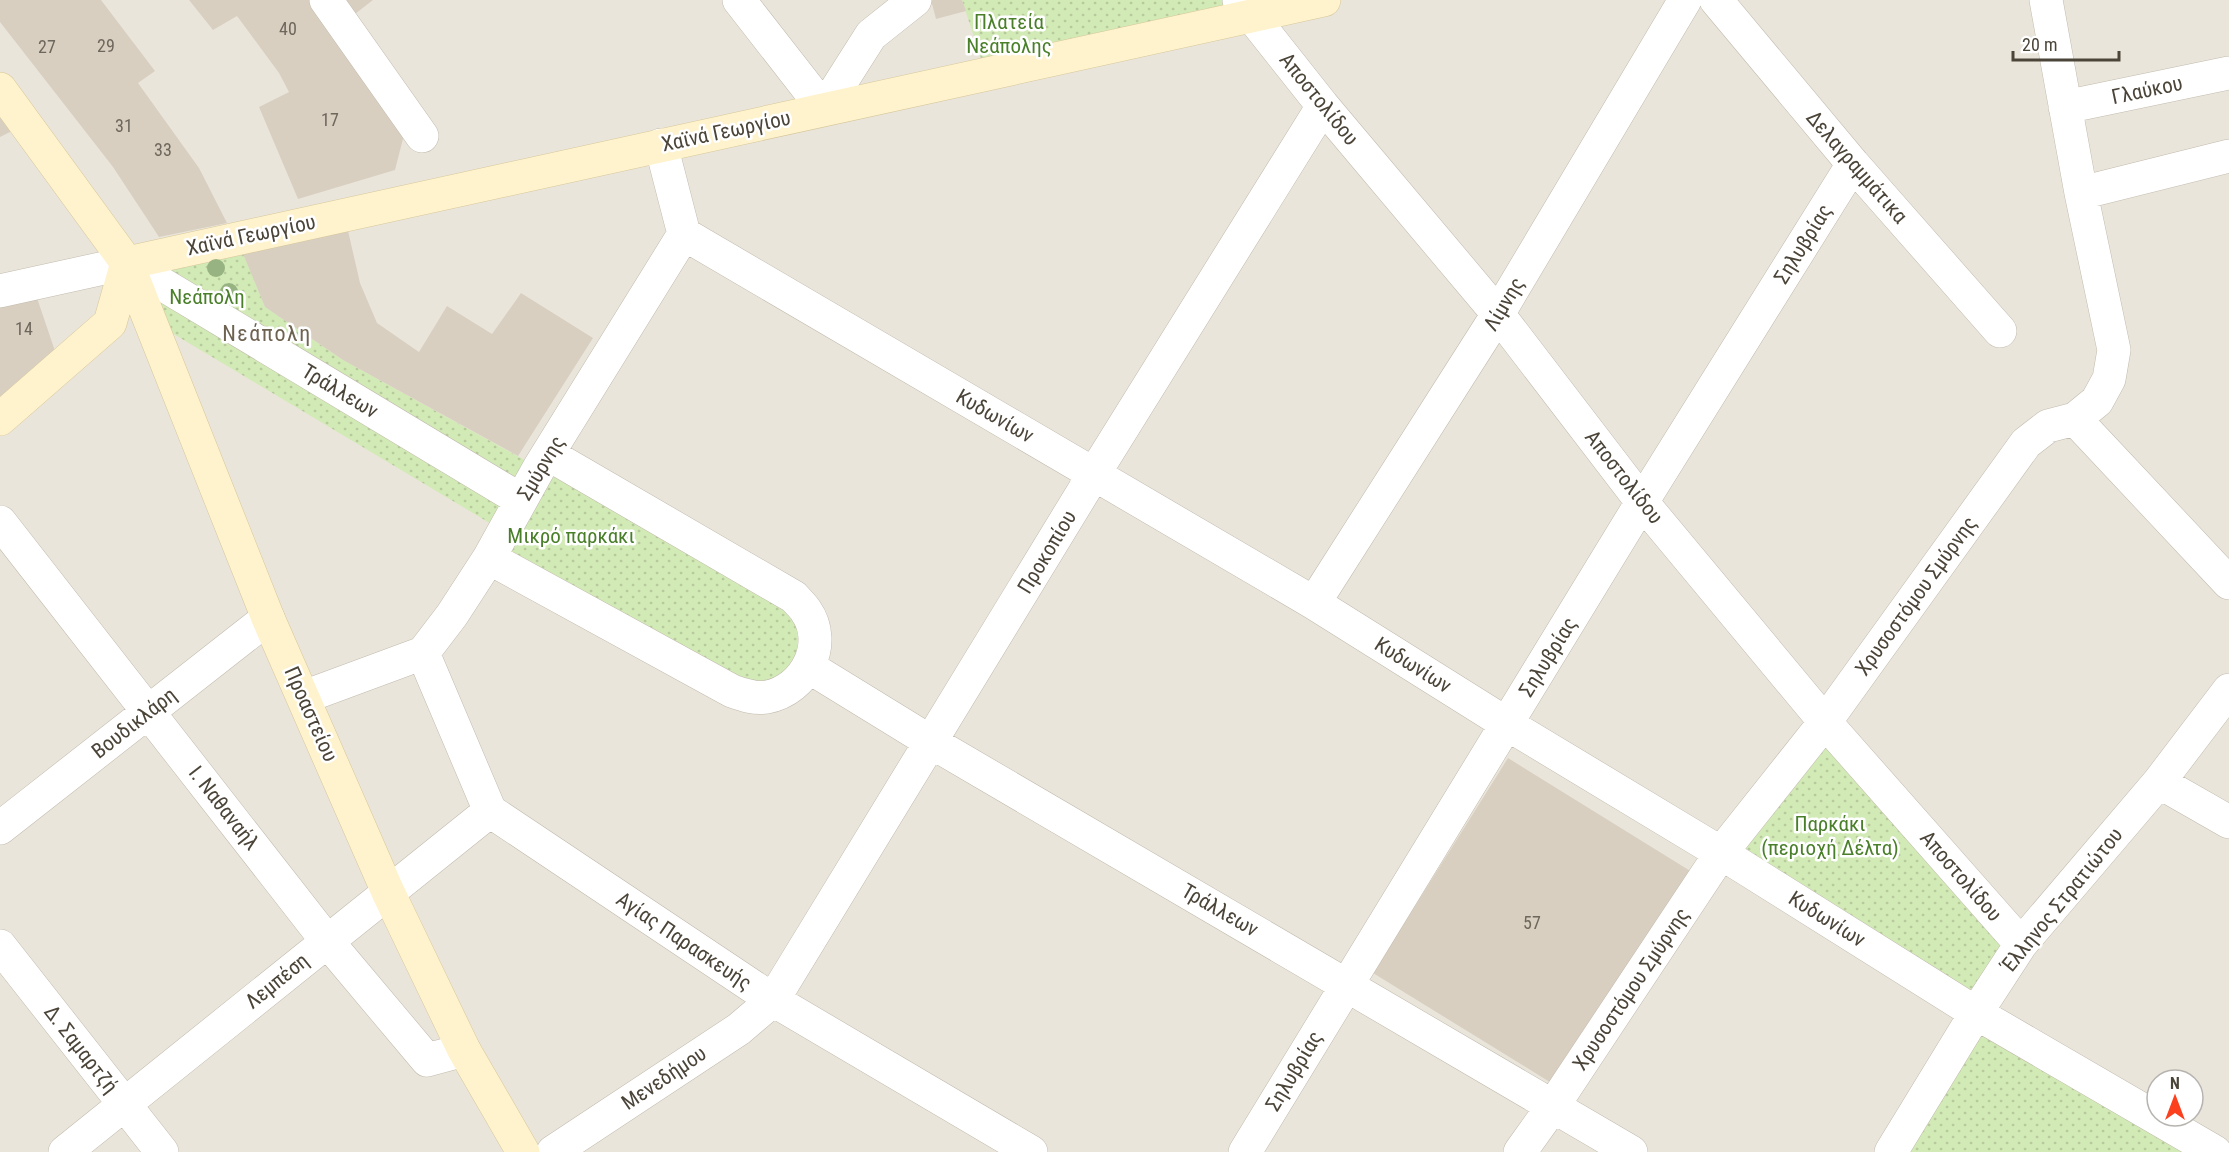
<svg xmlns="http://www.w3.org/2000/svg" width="2229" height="1152" viewBox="0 0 2229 1152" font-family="'Roboto Condensed',sans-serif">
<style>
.residential{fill:#eae5da;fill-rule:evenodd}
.park{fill:url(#park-dots)}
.building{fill:#d8cfc1}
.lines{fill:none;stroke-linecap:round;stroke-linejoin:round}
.street-casing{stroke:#c2bbae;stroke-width:34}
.secondary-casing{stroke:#d6c79b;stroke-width:34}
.street{stroke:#fff;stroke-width:33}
.secondary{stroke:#fff3cd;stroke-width:33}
.tree{fill:#97b381}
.labels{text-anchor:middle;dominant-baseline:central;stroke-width:5;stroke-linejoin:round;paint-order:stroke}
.number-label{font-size:18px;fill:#6e675b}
.park-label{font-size:21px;fill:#4a7f2a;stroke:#fff}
.street-label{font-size:21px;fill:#4b4439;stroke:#fff}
.neighbourhood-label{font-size:22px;letter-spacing:1.5px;fill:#6e6250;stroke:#fff}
</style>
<defs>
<pattern id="park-dots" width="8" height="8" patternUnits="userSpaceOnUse" patternTransform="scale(1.5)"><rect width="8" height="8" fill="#d2eab5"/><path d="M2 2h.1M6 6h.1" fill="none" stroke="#b6ca9c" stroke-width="1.8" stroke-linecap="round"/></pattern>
</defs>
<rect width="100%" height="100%" fill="#f6f3ec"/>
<path class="residential" d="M0 0H2229V1152H0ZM2157 1080H2193V1116H2157Z"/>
<path class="park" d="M962 0H1239L1251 16 986 74Z
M237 238 265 307 343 360 539 468 794 597 815 649 766 697 489 558 503 531 162 327 128 263Z
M1825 722 2021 944 1976 1013 2215 1152H1891L1976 1013 1721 853Z"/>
<path class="building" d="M0 0H101L155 71 138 83 199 168 227 223 159 237 113 167 0 22Z
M189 0H311L405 131 395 170 298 199 259 107 289 92 279 73 237 16 213 30Z
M344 0H373L355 14Z
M931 0H962L966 11 936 19Z
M0 100 20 127 0 137Z
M346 222 360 283 377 323 419 352 447 306 492 334 521 293 593 338 518 456 343 360 265 307 239 244Z
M36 295 56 354 0 406V302Z
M1508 758 1692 872 1553 1084 1373 973Z"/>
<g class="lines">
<g class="street-casing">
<path id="street" d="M326 0 422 136
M739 0 824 109 871 35 915 0
M1239 0 1323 106 1498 314 1642 502 1825 722 2021 944
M1716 0 1853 164 2000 331
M2065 107 2229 73
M661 145 684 234 1314 603 1507 724 1721 853 1976 1013 2215 1152
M2081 193 2229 156
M0 291 127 263 521 500
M2075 419 2229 583
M0 522 327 941 427 1060 464 1050
M489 558 732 691C743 695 755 699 767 697 805 690 829 644 806 611 803 606 798 602 794 597L548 454
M1314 603 1498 314 1685 0
M423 653 490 811 773 1000 1031 1152
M809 667 931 742 1631 1152
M304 697 423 653 452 615 489 558 539 468 684 234
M2159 782 2229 822
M0 828 268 618
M0 946 162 1152
M65 1152 490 811
M553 1152 739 1029 773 1000 1094 474 1323 106
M1245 1152 1642 502 1853 164
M1520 1152 1553 1106 1721 853 1825 722 2026 443 2048 426 2075 419 2097 401 2109 379 2114 350 2081 193 2046 0
M1891 1152 1976 1013 2021 944 2159 782 2229 690"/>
</g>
<g class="secondary-casing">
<path id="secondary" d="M0 89 127 263 268 618 388 892 464 1050 523 1152
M127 263 1324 0
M0 419 110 323 127 263"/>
</g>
<use href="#street" class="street"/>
<use href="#secondary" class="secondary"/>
</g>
<g class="tree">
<circle cx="216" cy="268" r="9"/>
<circle cx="229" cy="292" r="9"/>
</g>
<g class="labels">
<g class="number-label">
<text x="288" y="28">40</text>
<text x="106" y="45">29</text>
<text x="47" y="46">27</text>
<text x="330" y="119">17</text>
<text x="124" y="125">31</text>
<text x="163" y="149">33</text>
<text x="24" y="328">14</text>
<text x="1532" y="922">57</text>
</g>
<g class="park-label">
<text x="1009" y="22">Πλατεία<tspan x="1009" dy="24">Νεάπολης</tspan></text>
<text x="207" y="297">Νεάπολη</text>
<text x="571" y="536">Μικρό παρκάκι</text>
<text x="1830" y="824">Παρκάκι<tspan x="1830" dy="24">(περιοχή Δέλτα)</tspan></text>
</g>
<g class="street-label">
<text transform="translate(2147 90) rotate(-12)">Γλαύκου</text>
<text transform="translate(1319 99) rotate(51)">Αποστολίδου</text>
<text transform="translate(726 131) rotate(-12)">Χαϊνά Γεωργίου</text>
<text transform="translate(1857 167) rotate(49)">Δελαγραμμάτικα</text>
<text transform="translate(251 235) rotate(-12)">Χαϊνά Γεωργίου</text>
<text transform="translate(1803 244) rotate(-58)">Σηλυβρίας</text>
<text transform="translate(1504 304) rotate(-59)">Λίμνης</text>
<text transform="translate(340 391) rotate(31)">Τράλλεων</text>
<text transform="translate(995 416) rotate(30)">Κυδωνίων</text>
<text transform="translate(541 468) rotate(-59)">Σμύρνης</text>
<text transform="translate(1624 477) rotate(52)">Αποστολίδου</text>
<text transform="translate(1047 552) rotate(-59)">Προκοπίου</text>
<text transform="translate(1916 596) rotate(-54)">Χρυσοστόμου Σμύρνης</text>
<text transform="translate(1548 657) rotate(-58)">Σηλυβρίας</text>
<text transform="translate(1413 665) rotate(32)">Κυδωνίων</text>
<text transform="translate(311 714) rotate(66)">Προαστείου</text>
<text transform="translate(134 723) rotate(-38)">Βουδικλάρη</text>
<text transform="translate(224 808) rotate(52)">Ι. Ναθαναήλ</text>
<text transform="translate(1961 876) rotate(49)">Αποστολίδου</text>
<text transform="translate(2062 900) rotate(-51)">Έλληνος Στρατιώτου</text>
<text transform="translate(1220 910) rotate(30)">Τράλλεων</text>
<text transform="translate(1827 919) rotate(32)">Κυδωνίων</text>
<text transform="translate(684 941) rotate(34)">Αγίας Παρασκευής</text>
<text transform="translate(277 981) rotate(-39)">Λεμπέση</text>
<text transform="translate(1631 989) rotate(-56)">Χρυσοστόμου Σμύρνης</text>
<text transform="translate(81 1049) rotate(52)">Δ. Σαμαρτζή</text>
<text transform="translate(1294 1071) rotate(-59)">Σηλυβρίας</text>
<text transform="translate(664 1078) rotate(-34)">Μενεδήμου</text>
</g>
<g class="neighbourhood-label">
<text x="267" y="333">Νεάπολη</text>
</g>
</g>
<g transform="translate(2175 1098)"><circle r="28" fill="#ffffff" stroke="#b7b4b0" stroke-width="1.5"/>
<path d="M0-4.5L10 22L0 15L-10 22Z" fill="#fc3f1d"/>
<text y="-9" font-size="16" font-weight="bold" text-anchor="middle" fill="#4b4439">N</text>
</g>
<path d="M2013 51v9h106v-9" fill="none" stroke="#4b4439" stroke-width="3"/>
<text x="2022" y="51" font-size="18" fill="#4b4439" stroke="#ffffff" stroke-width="4.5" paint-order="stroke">20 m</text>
</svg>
